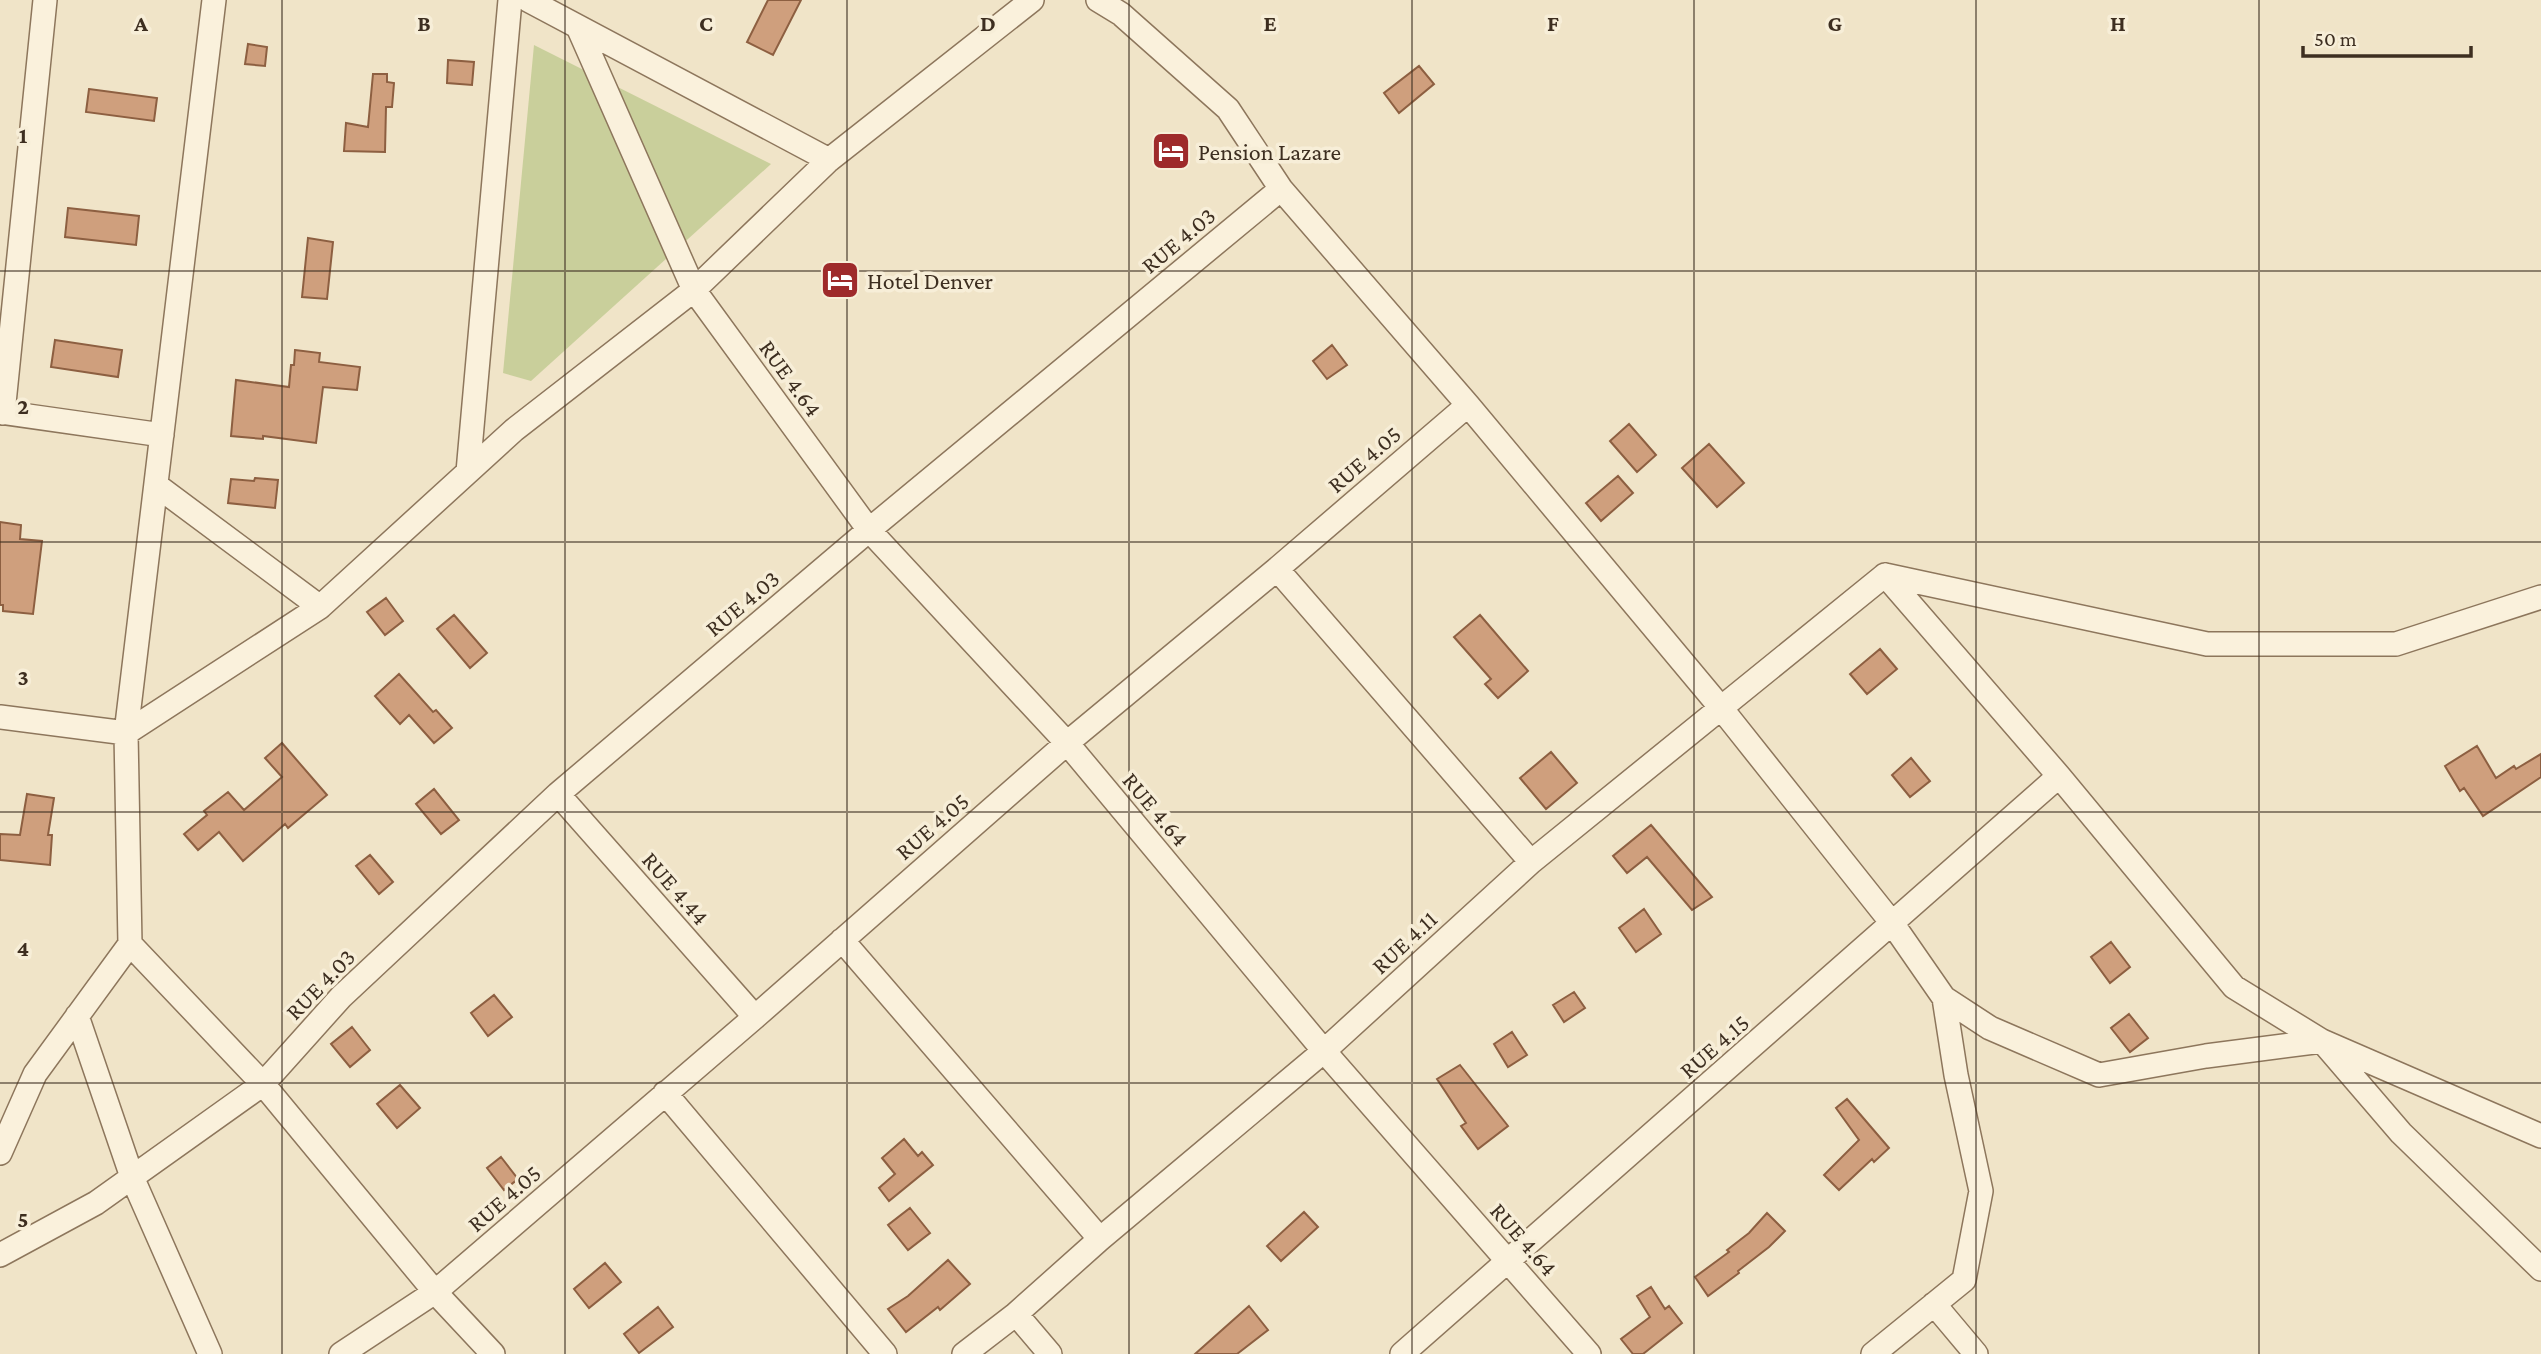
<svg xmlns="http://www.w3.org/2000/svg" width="2541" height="1354" viewBox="0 0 2541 1354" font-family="'Crimson Pro',serif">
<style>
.green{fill:#c9cf9b}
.building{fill:#cf9f7d;stroke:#8d5f41;stroke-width:2}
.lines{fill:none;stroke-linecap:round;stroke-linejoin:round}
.minor-casing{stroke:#8d765c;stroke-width:26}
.minor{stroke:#faf1dc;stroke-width:23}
.grid{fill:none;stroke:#3d2e20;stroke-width:2;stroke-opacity:0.55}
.labels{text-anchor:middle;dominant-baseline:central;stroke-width:7;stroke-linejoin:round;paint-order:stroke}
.poi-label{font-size:24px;fill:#3d2e20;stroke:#f7eed8;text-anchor:start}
.street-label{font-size:24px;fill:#3d2e20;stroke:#f7eed8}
.grid-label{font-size:23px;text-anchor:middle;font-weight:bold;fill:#3d2e20;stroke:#f7eed8;stroke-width:7;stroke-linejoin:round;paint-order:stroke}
</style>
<rect width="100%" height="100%" fill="#f0e4c8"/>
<path class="green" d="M534 45 771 164 531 381 503 373Z"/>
<path class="building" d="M768 0H801L773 55 747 42Z
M248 44 267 47 265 66 245 64Z
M448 60 474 62 472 85 447 83Z
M1419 66 1434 84 1399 113 1384 93Z
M373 74H387V82L394 83 392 107H386L385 152 344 151 346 123 368 127Z
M89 89 157 98 154 121 86 112Z
M68 208 139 216 136 245 65 237Z
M308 238 333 242 327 299 302 297Z
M55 340 122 350 118 377 51 367Z
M1332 345 1347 365 1327 379 1313 361Z
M295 350 320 353 319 362 360 367 357 390 323 387 316 443 263 436V439L231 436 236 380 289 387 291 365H294Z
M1629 424 1656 455 1637 472 1610 441Z
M1709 444 1744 483 1717 507 1682 468Z
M1618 476 1633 493 1601 521 1586 503Z
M255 478 278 480 275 508 228 503 231 479 254 481Z
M0 522 21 525 20 539 42 541 33 614 3 611V605H0Z
M386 598 403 621 385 635 367 612Z
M454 615 487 653 470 668 437 629Z
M1480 615 1528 671 1498 698 1485 684 1491 679 1454 637Z
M1880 649 1897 669 1867 694 1850 674Z
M399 674 433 712 436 710 452 728 434 743 409 715 400 724 375 696Z
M282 743 327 795 288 828 285 824 243 861 219 832 198 850 184 834 207 815 204 811 228 792 244 810 282 777 265 758Z
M2477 746 2496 778 2514 766 2516 769 2541 754V777L2483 816 2464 788 2460 791 2445 766Z
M1551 752 1577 783 1546 809 1520 778Z
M1911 758 1930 781 1910 797 1892 775Z
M434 789 459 820 441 834 416 804Z
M27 794 54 798 48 835H52L50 865 0 860V834L20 835Z
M1651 825 1712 897 1692 910 1647 857 1627 873 1613 856Z
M370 855 393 882 379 894 356 866Z
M1644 909 1661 934 1636 952 1619 928Z
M2111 942 2130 967 2110 983 2091 957Z
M1574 992 1585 1008 1564 1022 1553 1005Z
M494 995 512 1017 488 1036 471 1013Z
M2129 1014 2148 1038 2130 1052 2111 1028Z
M352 1027 370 1050 350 1067 331 1044Z
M1512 1032 1527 1055 1508 1067 1494 1044Z
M1460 1065 1508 1126 1478 1149 1461 1126 1466 1123 1437 1079Z
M400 1085 420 1108 397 1128 377 1104Z
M1847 1099 1889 1148 1874 1162 1872 1159 1839 1190 1824 1175 1859 1140 1836 1108Z
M904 1139 918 1156 922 1152 933 1165 889 1201 879 1188 895 1174 882 1158Z
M501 1157 518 1179 504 1190 487 1168Z
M910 1208 930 1233 908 1250 888 1225Z
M1304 1212 1318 1227 1281 1261 1267 1246Z
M1767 1213 1785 1231 1769 1247 1738 1271 1739 1273 1708 1296 1695 1277 1729 1252 1727 1250 1749 1233Z
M948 1260 970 1284 940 1310 938 1307 906 1332 888 1309 908 1296Z
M605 1263 621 1282 589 1308 574 1289Z
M1651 1287 1665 1309 1669 1306 1682 1323 1643 1354H1633L1621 1339 1650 1317 1637 1296Z
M1249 1306 1268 1330 1237 1354H1195Z
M658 1307 673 1327 639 1353 624 1334Z"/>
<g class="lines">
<g class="minor-casing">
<path id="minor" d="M528 0 829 160
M1098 0 1121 14 1228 109 1281 189 1468 405 1721 708 1892 923 1944 998 1990 1028 2099 1075 2206 1056 2322 1041 2401 1133 2541 1269
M578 27 694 290 869 530 1067 743 1324 1051 1589 1354
M0 412 162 435
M3 413 45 0
M468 472 510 0
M156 485 320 607
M1277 569 1531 862
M1885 575 2059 776 2234 987 2322 1041 2541 1136
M1885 575 2207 644H2396L2541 597
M0 717 126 733
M126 733 320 607 514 430 694 290 829 160 1032 0
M558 794 755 1017
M842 940 1100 1239
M130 944 263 1084 435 1292 493 1354
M77 1016 132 1177 210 1354
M665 1093 885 1354
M0 1153 35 1074 130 944 126 733 214 0
M0 1255 96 1203 263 1084 341 997 558 794 869 530 1281 189
M1934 1304 1976 1354
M1016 1314 1050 1354
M341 1354 435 1292 755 1017 1067 743 1277 569 1468 405
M964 1354 1016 1314 1100 1239 1324 1051 1531 862 1885 575
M1402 1354 2059 776
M1873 1354 1964 1280 1981 1191 1956 1075 1944 998"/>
</g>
<use href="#minor" class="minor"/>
</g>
<path class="grid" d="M282 0V1354M565 0V1354M847 0V1354M1129 0V1354M1412 0V1354M1694 0V1354M1976 0V1354M2259 0V1354M0 271H2541M0 542H2541M0 812H2541M0 1083H2541"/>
<defs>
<g id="hotel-square" transform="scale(2.0125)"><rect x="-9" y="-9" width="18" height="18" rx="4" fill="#9e2a2b" stroke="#f7eed8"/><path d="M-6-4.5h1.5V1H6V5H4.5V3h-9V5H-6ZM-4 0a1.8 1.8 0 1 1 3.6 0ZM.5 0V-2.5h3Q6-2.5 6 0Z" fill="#fff"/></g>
</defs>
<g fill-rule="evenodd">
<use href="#hotel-square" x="1171" y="151"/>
<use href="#hotel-square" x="840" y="280"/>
</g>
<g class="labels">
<g class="poi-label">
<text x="1198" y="151">Pension Lazare</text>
<text x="867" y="280">Hotel Denver</text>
</g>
<g class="street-label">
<text transform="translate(1178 240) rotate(-40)">RUE 4.03</text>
<text transform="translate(791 378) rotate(54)">RUE 4.64</text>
<text transform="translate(1364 459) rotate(-41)">RUE 4.05</text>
<text transform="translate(742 603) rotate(-40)">RUE 4.03</text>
<text transform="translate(1156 809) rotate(50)">RUE 4.64</text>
<text transform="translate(932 826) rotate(-41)">RUE 4.05</text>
<text transform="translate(676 888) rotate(49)">RUE 4.44</text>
<text transform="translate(1404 942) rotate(-43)">RUE 4.11</text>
<text transform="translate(320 984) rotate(-46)">RUE 4.03</text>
<text transform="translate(1714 1046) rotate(-41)">RUE 4.15</text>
<text transform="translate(504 1198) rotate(-41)">RUE 4.05</text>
<text transform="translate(1524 1239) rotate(49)">RUE 4.64</text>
</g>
</g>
<g class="grid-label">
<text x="141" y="31">A</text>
<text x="424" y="31">B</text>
<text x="706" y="31">C</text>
<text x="988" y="31">D</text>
<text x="1270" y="31">E</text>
<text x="1553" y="31">F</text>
<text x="1835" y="31">G</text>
<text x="2118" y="31">H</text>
<text x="23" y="143">1</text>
<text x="23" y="414">2</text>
<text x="23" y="685">3</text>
<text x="23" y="956">4</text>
<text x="23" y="1227">5</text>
</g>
<path d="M2303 46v10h168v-10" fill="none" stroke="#3d2e20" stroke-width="3.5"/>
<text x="2314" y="46" font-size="21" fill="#3d2e20" stroke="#f7eed8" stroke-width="5" paint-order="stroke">50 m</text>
</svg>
